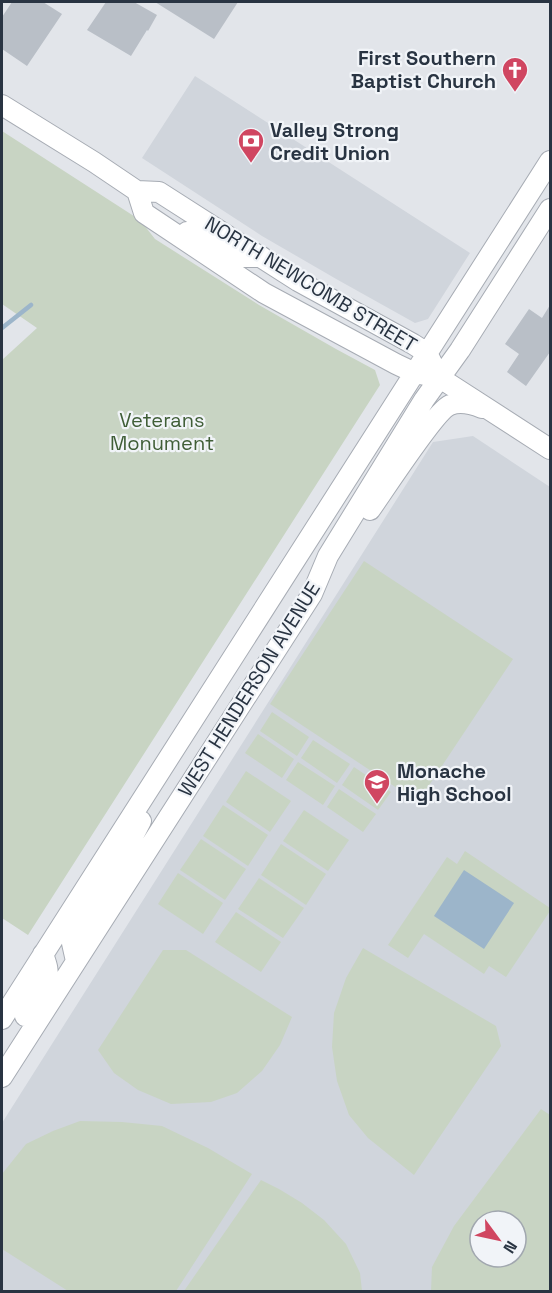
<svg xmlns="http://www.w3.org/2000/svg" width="552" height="1293" viewBox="0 0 552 1293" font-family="'Space Grotesk',sans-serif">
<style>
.built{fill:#d0d5dc;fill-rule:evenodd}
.green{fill:#c8d4c3;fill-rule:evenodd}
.water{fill:#9cb5ca}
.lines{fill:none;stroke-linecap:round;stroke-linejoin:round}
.stream{stroke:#9cb5ca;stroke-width:4.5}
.building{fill:#b9bfc7}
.secondary-casing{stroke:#a7acb4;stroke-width:22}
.secondary{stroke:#fff;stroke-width:20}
.labels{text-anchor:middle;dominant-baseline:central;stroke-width:4.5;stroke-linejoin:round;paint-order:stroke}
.poi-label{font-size:20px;font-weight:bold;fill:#293442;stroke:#f1f4f8;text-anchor:start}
.street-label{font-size:20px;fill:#293442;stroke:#f1f4f8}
.park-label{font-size:20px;fill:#405e37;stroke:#f1f4f8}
</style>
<rect width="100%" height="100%" fill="#e2e5ea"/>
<path class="built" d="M195 76 470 253 428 319 415 323 338 280 262 236 142 158Z
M473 436 550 487V1291H2V1123L433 442ZM480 1221H516V1257H480Z"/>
<path class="green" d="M2 131 140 220 155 239 259 305 336 349 375 370 380 385 28 935 2 918V360L37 328 2 304Z
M364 561 513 659 418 802 270 704Z
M272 712 309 737 297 756 260 731Z
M258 734 294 759 282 778 245 753Z
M313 740 350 764 337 783 301 758Z
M298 762 335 786 323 805 286 780Z
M354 767 391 792 378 810 342 785Z
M246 771 291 801 270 832 226 802Z
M339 789 376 814 363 832 327 807Z
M223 805 268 835 248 866 203 836Z
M304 810 349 840 328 871 283 841Z
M201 839 246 869 225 900 180 870Z
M281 844 326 874 306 905 261 875Z
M465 851 550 908V911L506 977 489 966 484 974 424 934 408 958 388 945 447 857 457 864Z
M178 873 223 903 203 934 158 904Z
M259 878 304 908 283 938 238 909Z
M236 912 281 942 261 972 215 942Z
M363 948 496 1026 501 1046 414 1175 368 1138 349 1115 337 1081 332 1047 334 1013 346 978Z
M163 950H186L292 1017 280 1045 262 1071 237 1093 211 1102 171 1104 138 1090 114 1073 98 1050Z
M541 1109 550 1115V1291H431L432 1267 454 1226ZM480 1221H516V1257H480Z
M80 1121 122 1122 162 1126 208 1148 252 1174 176 1291H68L2 1249V1174L26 1144 53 1131Z
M261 1180 279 1189 302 1203 324 1220 346 1244 360 1273 362 1291H184Z"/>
<path class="water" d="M464 870 514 903 484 949 434 916Z"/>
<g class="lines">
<path class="stream" d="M2 328 31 305"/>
</g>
<path class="building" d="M12 2H43L62 14 27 66 2 49V17Z
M106 2H134L157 15 148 31 147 30 131 56 87 30Z
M155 2H238L214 39Z
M550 305V352L526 386 507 372 519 354 505 344 529 309 542 318Z"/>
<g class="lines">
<g class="secondary-casing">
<path id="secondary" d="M2 105 94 162 137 191 159 192 298 281 413 344 427 353 433 365
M137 191 144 213 264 293 396 364 415 373 440 378 550 449
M187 232 197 233 235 257H262
M370 510C383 492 435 411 450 405 460 401 472 404 482 408
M76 961 72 943 80 922 101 887 124 854 141 821
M25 1016 47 978C49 969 46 963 43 954
M2 1019 550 161
M2 1077 312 594 328 556 424 400 460 350 550 209"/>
</g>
<use href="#secondary" class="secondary"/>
</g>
<defs>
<g id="church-pin" transform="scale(1.35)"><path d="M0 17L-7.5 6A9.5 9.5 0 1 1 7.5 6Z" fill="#d04661" stroke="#f1f4f8"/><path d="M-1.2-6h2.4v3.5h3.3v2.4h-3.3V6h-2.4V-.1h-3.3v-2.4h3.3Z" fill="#fff"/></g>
<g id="bank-pin" transform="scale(1.35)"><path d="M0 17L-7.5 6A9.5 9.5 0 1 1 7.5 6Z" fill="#d04661" stroke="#f1f4f8"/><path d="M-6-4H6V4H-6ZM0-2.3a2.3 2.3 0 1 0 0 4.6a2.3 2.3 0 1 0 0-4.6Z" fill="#fff"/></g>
<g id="school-pin" transform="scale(1.35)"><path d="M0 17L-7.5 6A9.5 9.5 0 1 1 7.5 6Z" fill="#d04661" stroke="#f1f4f8"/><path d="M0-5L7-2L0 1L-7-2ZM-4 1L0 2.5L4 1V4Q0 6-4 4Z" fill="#fff"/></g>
</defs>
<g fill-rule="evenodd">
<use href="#church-pin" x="515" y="70"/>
<use href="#bank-pin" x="251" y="141"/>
<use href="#school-pin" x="377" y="782"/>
</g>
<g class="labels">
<g class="poi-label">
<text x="496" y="58" text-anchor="end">First Southern<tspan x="496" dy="23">Baptist Church</tspan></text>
<text x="270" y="130">Valley Strong<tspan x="270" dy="23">Credit Union</tspan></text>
<text x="397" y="771">Monache<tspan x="397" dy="23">High School</tspan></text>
</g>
<g class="street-label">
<text transform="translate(311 284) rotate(31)">NORTH NEWCOMB STREET</text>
<text transform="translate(249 689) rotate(-58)">WEST HENDERSON AVENUE</text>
</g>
<g class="park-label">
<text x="162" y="420">Veterans<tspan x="162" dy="23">Monument</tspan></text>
</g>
</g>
<rect width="552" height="1293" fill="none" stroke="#293442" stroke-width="6"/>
<g transform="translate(498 1239) rotate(123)"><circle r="28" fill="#f1f4f8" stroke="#a1a7af" stroke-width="1.5"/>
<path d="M0-4.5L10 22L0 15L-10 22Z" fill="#d04661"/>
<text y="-9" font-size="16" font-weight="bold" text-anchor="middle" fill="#293442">N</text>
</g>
</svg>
